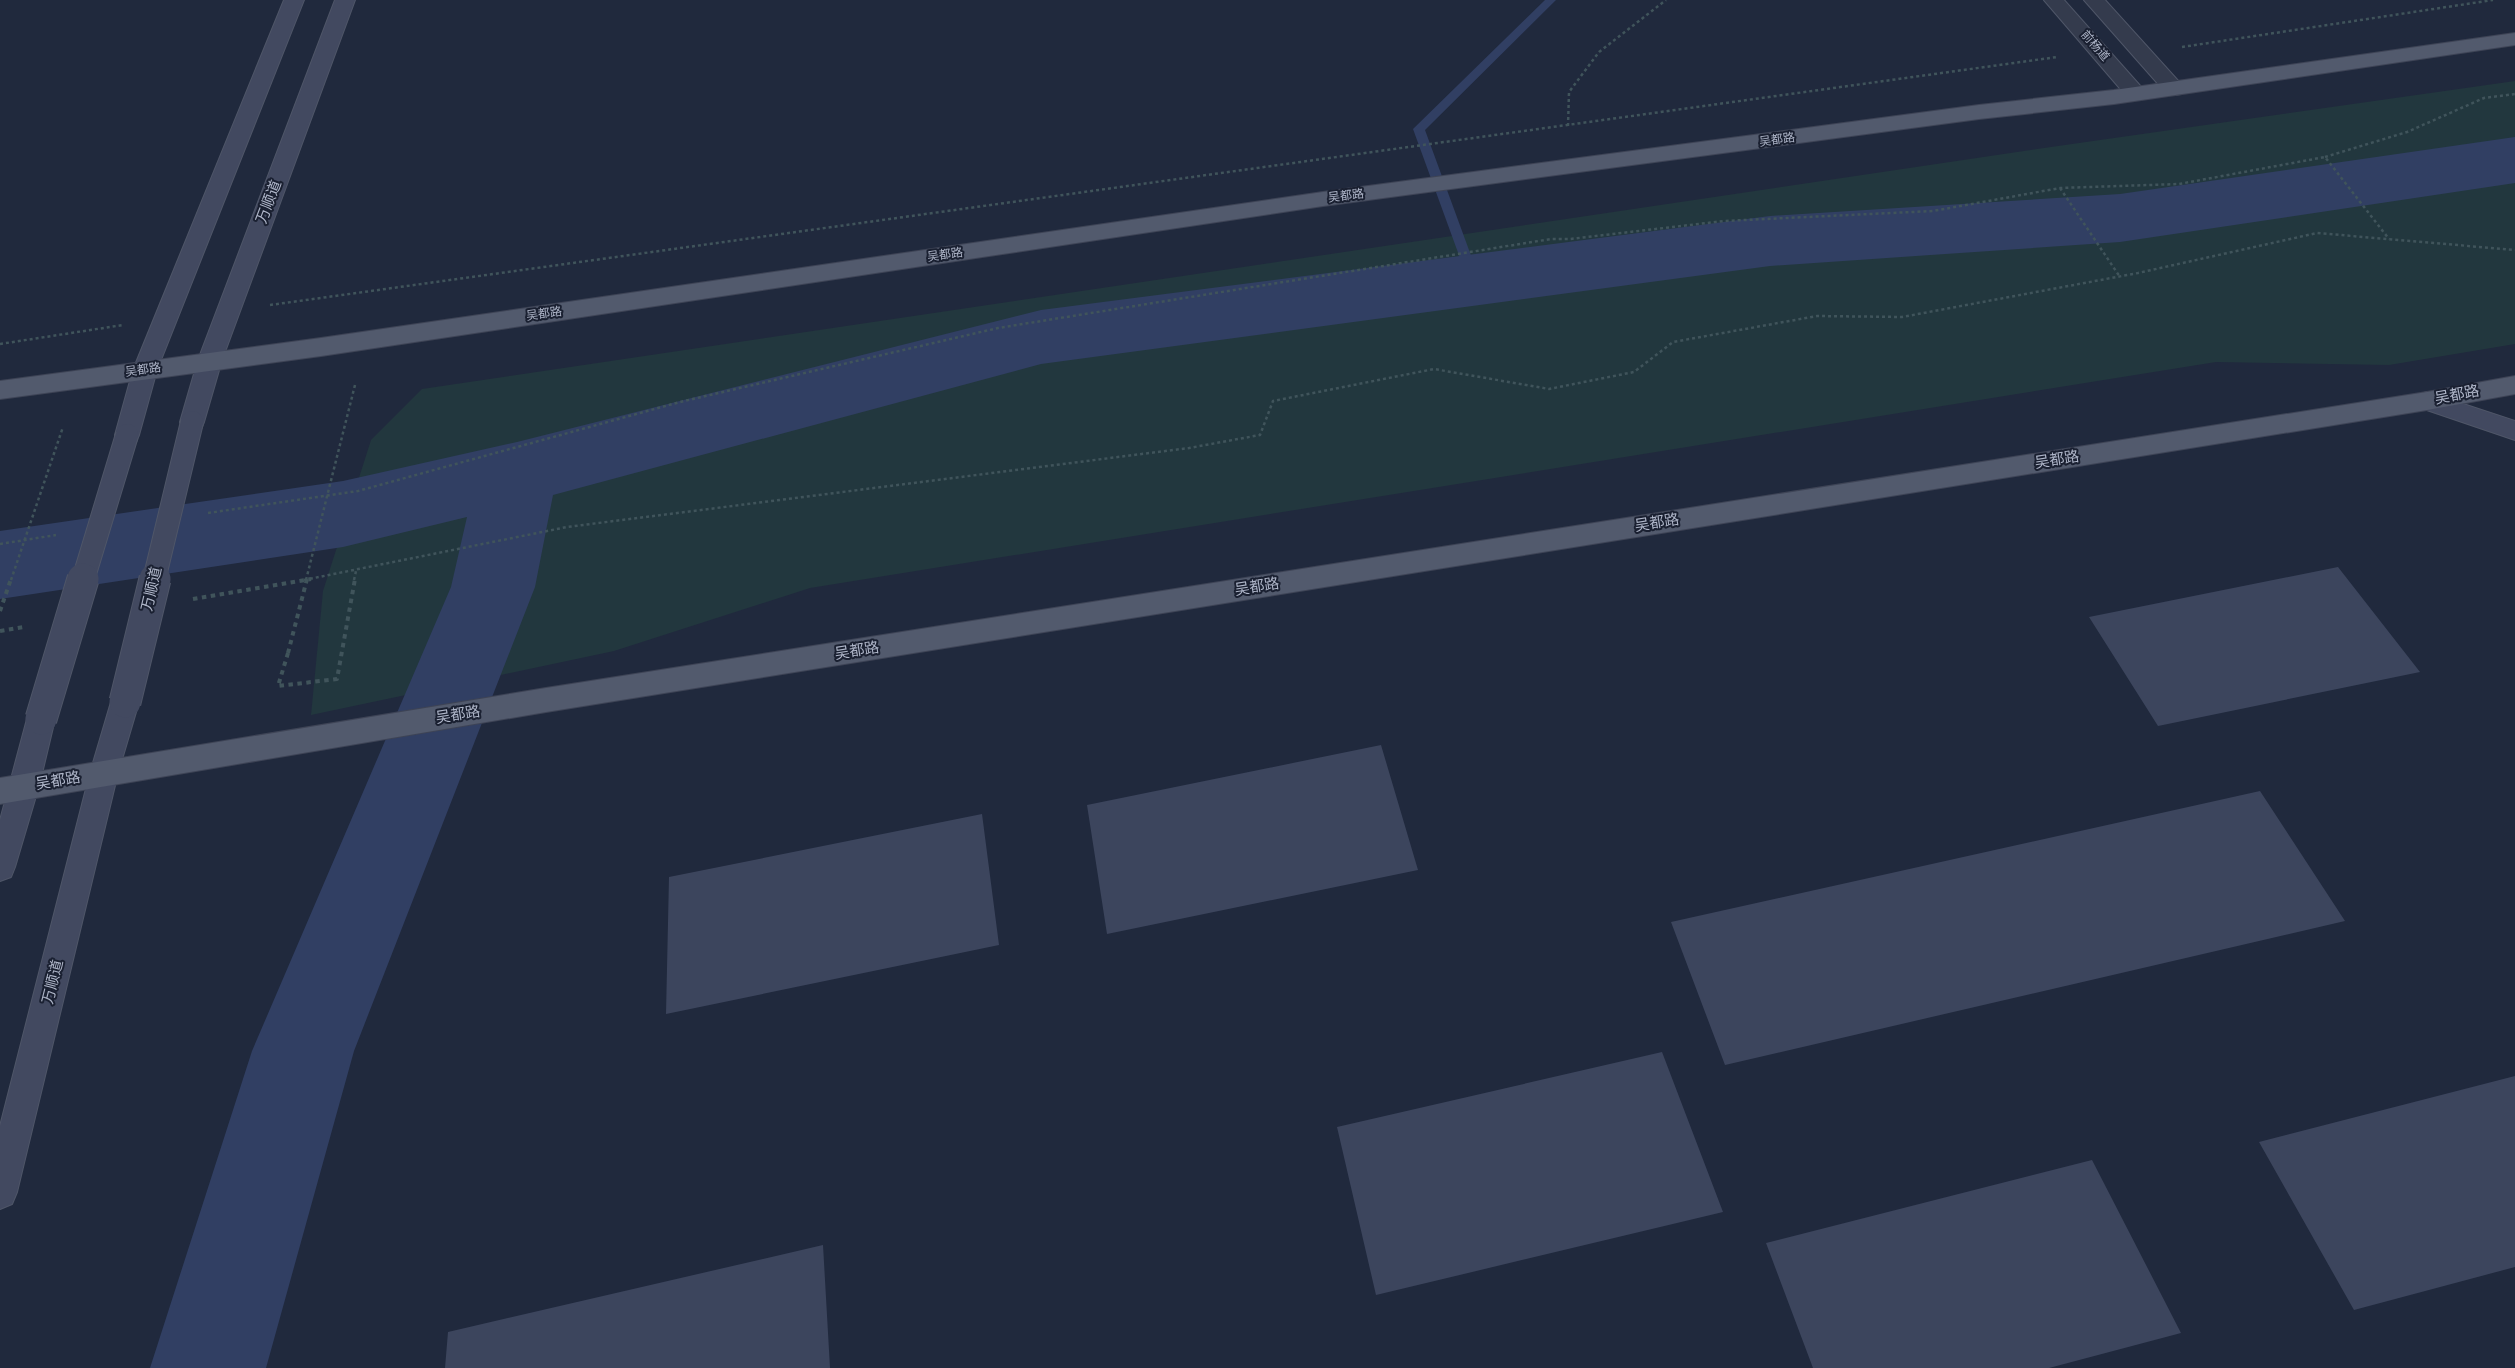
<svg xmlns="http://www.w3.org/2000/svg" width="2515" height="1368" viewBox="0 0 2515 1368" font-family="'Source Sans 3','Noto Sans SC',sans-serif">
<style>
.green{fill:#22373e}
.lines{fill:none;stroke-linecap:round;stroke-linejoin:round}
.stream{fill:#313f63;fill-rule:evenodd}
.river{fill:#313f63;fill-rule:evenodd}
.building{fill:#3c455d}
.street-casing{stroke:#4f5668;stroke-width:2}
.secondary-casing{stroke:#4f5668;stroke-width:2}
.primary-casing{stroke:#3e4456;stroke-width:2}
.path-far1{stroke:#40545b;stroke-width:2.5;stroke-dasharray:3 3;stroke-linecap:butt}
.path{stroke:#40545b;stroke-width:4;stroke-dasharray:4.5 4.5;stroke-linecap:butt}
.street{fill:#343b4d;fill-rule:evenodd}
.secondary{fill:#424960;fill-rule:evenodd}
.primary{fill:#525a6d;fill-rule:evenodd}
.secondary-bridge-far1-casing{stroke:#4f5668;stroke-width:24;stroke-linecap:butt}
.secondary-bridge-casing{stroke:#4f5668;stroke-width:33;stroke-linecap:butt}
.path-bridge-far1{stroke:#40545b;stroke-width:2.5;stroke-dasharray:3 3;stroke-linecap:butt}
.path-bridge{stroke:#40545b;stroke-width:4;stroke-dasharray:4.5 4.5;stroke-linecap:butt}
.secondary-bridge-far1{stroke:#424960;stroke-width:22}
.secondary-bridge{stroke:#424960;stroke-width:31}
.labels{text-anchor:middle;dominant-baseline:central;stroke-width:4;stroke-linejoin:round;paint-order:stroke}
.far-street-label{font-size:12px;fill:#afb6c9;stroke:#1a2031}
.street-label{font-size:15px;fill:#afb6c9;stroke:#1a2031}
</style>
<rect width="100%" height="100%" fill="#20293d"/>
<path class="green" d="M2515 81V344L2389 365 2216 362 810 588 614 651 311 715 323 591 371 440 422 389 2051 147Z"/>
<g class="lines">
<path class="stream" d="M1545 0H1556L1425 130 1480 280 1474 284 1468 280 1413 129Z"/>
<path class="river" d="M2515 137V183L2120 242 1770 266 1041 364 553 495 535 587 354 1051 266 1368H150L252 1051 451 587 467 517 343 547 0 599V531L343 481 517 442 1041 310 1770 216 2120 194Z"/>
</g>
<path class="building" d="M2338 567 2420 672 2158 726 2089 617Z
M1381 745 1418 870 1107 934 1087 805Z
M2260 791 2345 921 1725 1065 1671 922Z
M982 814 999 945 666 1014 669 877Z
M1662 1052 1723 1212 1376 1295 1337 1127Z
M2515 1076V1267L2354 1310 2259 1142Z
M2092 1160 2181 1333 2049 1368H1813L1766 1243Z
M823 1245 830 1368H445L448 1332Z"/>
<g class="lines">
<g class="street-casing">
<path id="street" d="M2044 0H2064L2143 89 2146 94 2143 99 2136 100 2129 99Z
M2084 0H2105L2181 84 2184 89 2181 94 2174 95 2167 94Z"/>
</g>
<g class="secondary-casing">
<path id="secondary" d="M284 0H304L157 370 139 435 136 442 127 444 118 442 115 435 133 370Z
M335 0H355L222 360 204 422 201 429 192 431 183 429 180 422 198 360Z
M2427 392 2515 421V440L2418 407 2415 401 2418 395Z
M125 690 135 694 139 702 118 773 17 1192 12 1204 0 1209V1126L90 773 111 702 115 694Z
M41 707 51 710 55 719 39 786 15 867 11 877 0 881V820L27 719 31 710Z"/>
</g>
<g class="primary-casing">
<path id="primary" d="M2515 33V45L2114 104 1979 119 1323 206 321 356 0 399V381L321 338 1323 192 1979 105 2114 90Z
M2515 376V394L2427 410 546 712 0 804V778L546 688 2427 392Z"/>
</g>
<path class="path-far1" d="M2182 47 2493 0
M1568 126 1569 92 1599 52 1666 0
M2325 157 2407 132 2484 98 2515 94
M2060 188 2120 277
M270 305 2057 57
M0 344 123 325
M208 513 358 491 680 402 998 328 1551 239H1570L1724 221 1933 211 2060 188 2179 184 2325 157 2389 239
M0 544 56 535
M304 580 567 527 1189 448 1260 435 1273 401 1434 369 1549 389 1634 372 1673 342 1817 316 1902 317 2138 273 2317 233 2515 250
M354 580 356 571"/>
<path class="path" d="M193 599 311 579
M0 631 24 627
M288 653 278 686 337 679 355 579"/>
<use href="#street" class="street"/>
<use href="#secondary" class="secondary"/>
<use href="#primary" class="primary"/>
<g class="secondary-bridge-far1-casing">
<path id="secondary-bridge-far1" d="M83 580 127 435
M154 580 192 422"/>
</g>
<g class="secondary-bridge-casing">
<path id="secondary-bridge" d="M125 702 155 579
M41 719 83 579"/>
</g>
<path class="path-bridge-far1" d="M11 580 63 427
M306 580 355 385"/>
<path class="path-bridge" d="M0 611 11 579
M288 653 307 579"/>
<use href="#secondary-bridge-far1" class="secondary-bridge-far1"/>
<use href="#secondary-bridge" class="secondary-bridge"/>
</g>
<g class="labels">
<g class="far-street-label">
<text transform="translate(2095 46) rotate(49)">前杨道</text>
<text transform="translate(1777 140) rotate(-8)">吴都路</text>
<text transform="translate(1346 196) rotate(-7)">吴都路</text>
<text transform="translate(945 255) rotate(-8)">吴都路</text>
<text transform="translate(544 314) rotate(-8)">吴都路</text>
<text transform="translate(143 370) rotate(-8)">吴都路</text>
</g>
<g class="street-label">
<text transform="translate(269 202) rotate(-69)">万顺道</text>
<text transform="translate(2457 395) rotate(-11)">吴都路</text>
<text transform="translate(2057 460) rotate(-9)">吴都路</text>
<text transform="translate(1657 523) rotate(-9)">吴都路</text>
<text transform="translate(1257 587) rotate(-9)">吴都路</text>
<text transform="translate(152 589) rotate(-77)">万顺道</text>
<text transform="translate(857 651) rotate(-9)">吴都路</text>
<text transform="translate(458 715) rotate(-9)">吴都路</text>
<text transform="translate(58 781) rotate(-10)">吴都路</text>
<text transform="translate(53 982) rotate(-76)">万顺道</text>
</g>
</g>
</svg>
